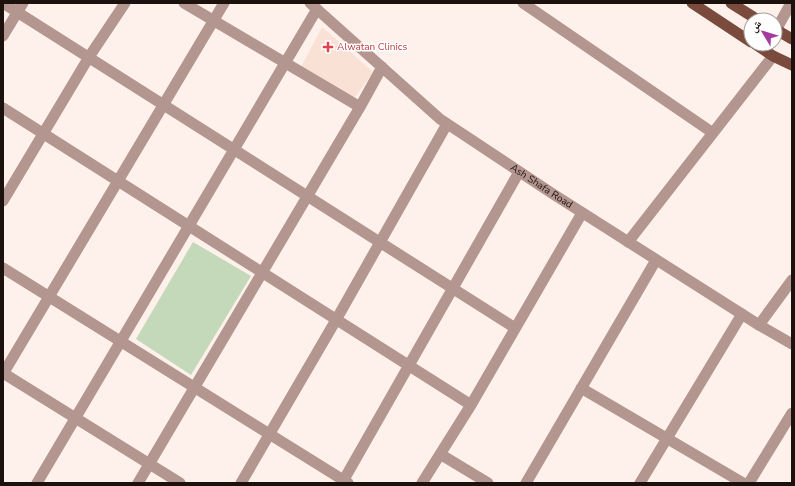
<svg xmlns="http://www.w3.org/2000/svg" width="795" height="486" viewBox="0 0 795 486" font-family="'Nunito Sans','Noto Naskh Arabic',sans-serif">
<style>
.built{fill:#f9e1d6}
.green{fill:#c3d9b9}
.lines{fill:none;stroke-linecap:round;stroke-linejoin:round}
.minor{stroke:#b3968f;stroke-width:11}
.tertiary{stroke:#b3968f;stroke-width:11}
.primary{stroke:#7a4a3d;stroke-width:11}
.health-dot{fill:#e0444e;stroke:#fff;stroke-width:1.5}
.labels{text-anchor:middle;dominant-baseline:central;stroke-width:3;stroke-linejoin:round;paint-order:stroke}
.health-label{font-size:10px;fill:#be3a42;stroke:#fff;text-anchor:start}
.street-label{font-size:10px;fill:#1c110c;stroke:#fff}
</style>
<rect width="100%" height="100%" fill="#fef1eb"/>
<path class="built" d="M322 27 373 72 353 100 301 67Z"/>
<path class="green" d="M193 242 251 276 191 375 136 339Z"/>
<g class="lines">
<path class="minor" d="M3 3 515 328
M184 3 360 107
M523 3 713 133
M776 30 791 3
M3 36 23 3
M3 108 471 405
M3 201 89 57 125 3
M628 242 773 56
M3 268 348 483
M759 325 792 280
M3 373 180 483
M3 374 224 3
M581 388 743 483
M440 454 488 483
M37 483 317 9
M138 483 360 107 382 67
M241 483 336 320 447 124
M342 483 519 172
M422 483 471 405 582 213
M526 483 656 260
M640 483 742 314
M749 483 792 413"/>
<path class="tertiary" id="s1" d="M310 3 440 119 553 194 759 325 792 344"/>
<path class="primary" d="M692 3 751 42
M731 3 758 20
M775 29 792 39
M755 44 773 56 792 65"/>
</g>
<path class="health-dot" d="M326 41h4v4h4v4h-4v4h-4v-4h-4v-4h4z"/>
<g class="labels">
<g class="health-label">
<text x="337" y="47">Alwatan Clinics</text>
</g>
<g class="street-label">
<text stroke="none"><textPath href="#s1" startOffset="296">Ash Shafa Road</textPath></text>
</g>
</g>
<rect width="795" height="486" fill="none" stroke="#1c110c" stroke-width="8"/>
<g transform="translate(763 32) rotate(308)"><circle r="19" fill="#ffffff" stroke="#a4a09e"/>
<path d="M0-3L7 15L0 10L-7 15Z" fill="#a43c9f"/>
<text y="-6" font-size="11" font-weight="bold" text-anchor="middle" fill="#1c110c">ش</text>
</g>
</svg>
